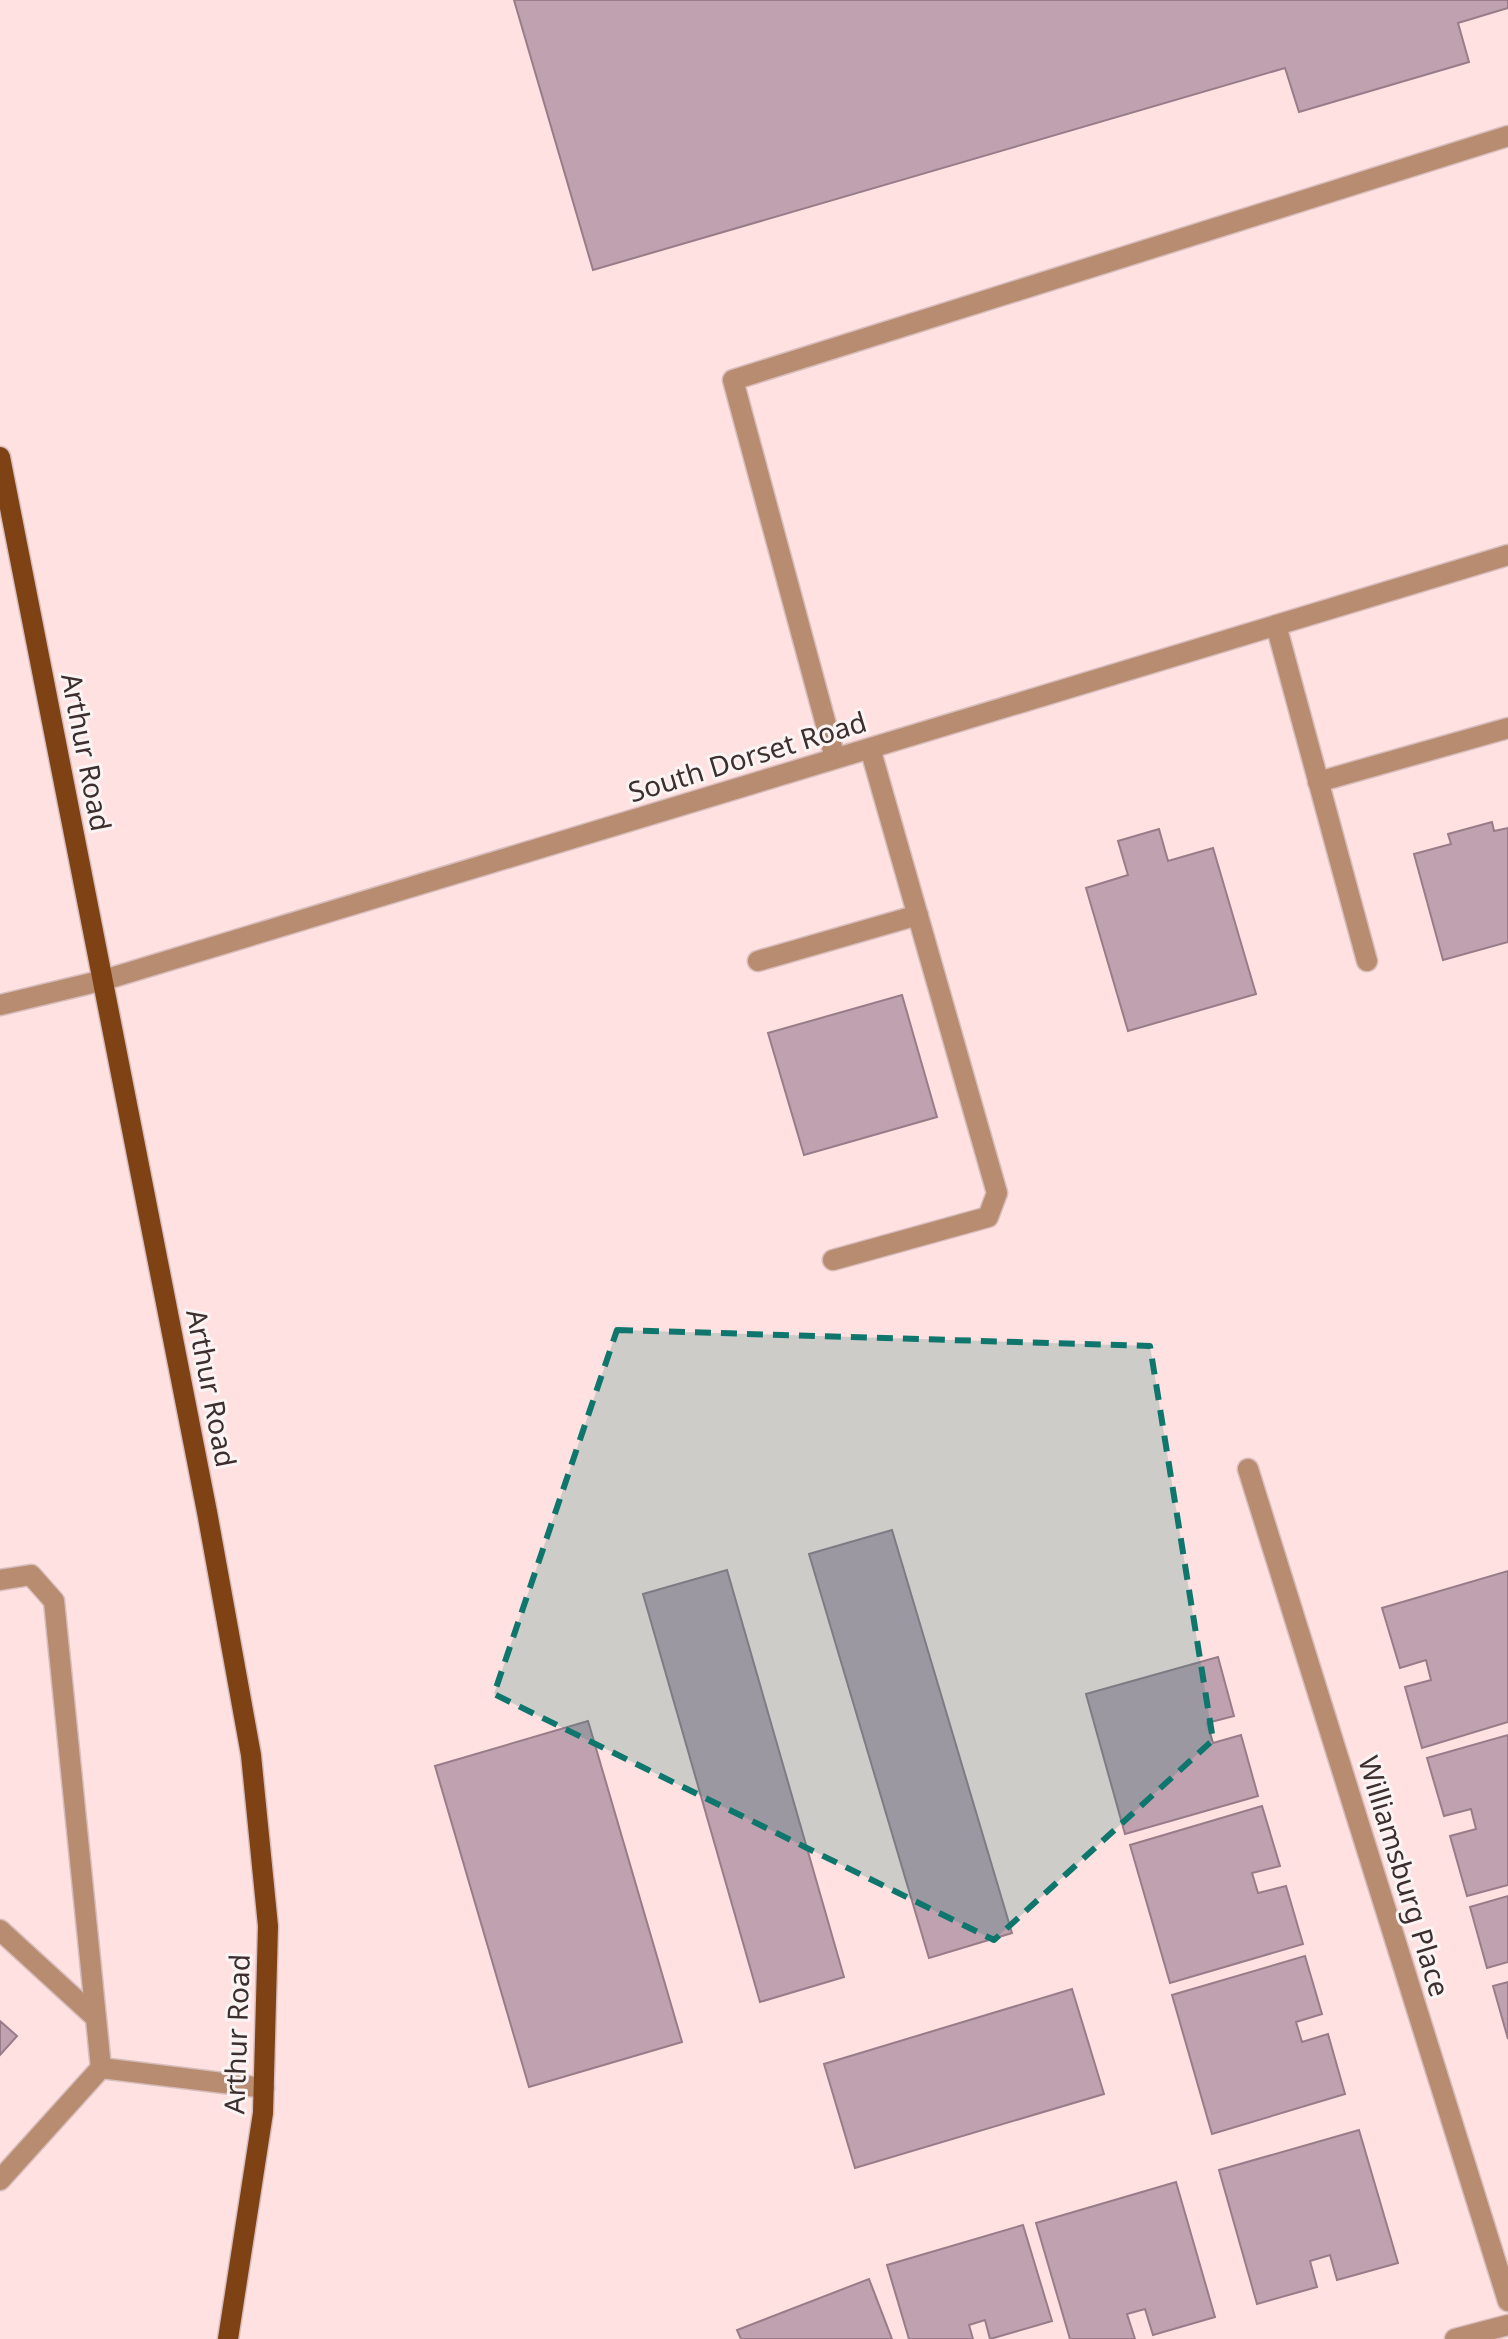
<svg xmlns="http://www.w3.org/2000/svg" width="1508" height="2339" viewBox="0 0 1508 2339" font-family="'Noto Sans',sans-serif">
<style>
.building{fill:#c0a1af;stroke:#997c89;stroke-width:2}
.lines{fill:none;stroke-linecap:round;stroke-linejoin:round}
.minor-casing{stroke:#d7bdbc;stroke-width:23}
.major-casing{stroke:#d7bdbc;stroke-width:23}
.minor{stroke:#b88c71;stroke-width:20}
.major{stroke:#7e4215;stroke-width:20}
.marked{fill:#0f766e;fill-opacity:0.2;stroke:#0f766e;stroke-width:6;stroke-dasharray:16 10;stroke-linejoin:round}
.labels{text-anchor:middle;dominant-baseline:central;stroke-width:6;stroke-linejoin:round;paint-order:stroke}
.street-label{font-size:28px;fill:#3c2f2e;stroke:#fbf4f4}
</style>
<rect width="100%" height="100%" fill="#fee1e0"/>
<path class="building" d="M514 0H1508V8L1458 23 1469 62 1299 112 1285 68 593 270Z
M1492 822 1494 831 1508 828V942L1443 960 1414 854 1451 844 1448 834Z
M1159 829 1168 861 1213 848 1256 994 1128 1031 1086 888 1128 875 1118 841Z
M902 995 937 1117 804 1155 768 1033Z
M892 1530 1012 1933 929 1958 809 1554Z
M727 1570 844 1977 760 2002 643 1594Z
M1508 1571V1722L1422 1748 1405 1687 1431 1680 1426 1660 1400 1668 1382 1608Z
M1218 1657 1234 1716 1207 1723 1213 1743 1241 1735 1258 1796 1125 1834 1086 1694Z
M588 1721 682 2042 529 2087 435 1766Z
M1508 1735V1885L1467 1896 1450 1836 1476 1829 1471 1809 1444 1816 1427 1758Z
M1262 1806 1280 1866 1252 1873 1258 1893 1286 1886 1303 1944 1170 1983 1130 1845Z
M1508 1896V1962L1487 1968 1470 1907Z
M1305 1956 1322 2014 1296 2022 1302 2042 1328 2034 1345 2094 1212 2134 1172 1995Z
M1508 1982V2039L1493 1986Z
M1072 1989 1104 2094 855 2168 824 2064Z
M0 2021 17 2036 0 2055Z
M1359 2130 1398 2263 1337 2280 1330 2255 1310 2261 1317 2287 1257 2304 1219 2170Z
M1176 2182 1215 2317 1153 2335 1145 2309 1127 2314 1135 2339H1070L1036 2223Z
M1023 2225 1052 2321 990 2339 985 2320 969 2325 973 2339H909L887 2265Z
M869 2279 892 2339H741L737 2330Z"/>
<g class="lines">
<g class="minor-casing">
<path id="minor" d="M1276 625 1367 961
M835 758 733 380 1508 136
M1318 782 1508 728
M758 961 918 915
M0 1005 104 980 1508 555
M833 1260 988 1217 997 1193 870 748
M1248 1469 1508 2301
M0 1580 31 1575 54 1601 101 2068 0 2180
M0 1930 96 2018
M101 2068 264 2088
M1455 2339 1508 2325"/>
</g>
<g class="major-casing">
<path id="major" d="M0 457 207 1512 251 1755 268 1926 263 2113 228 2339"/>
</g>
<use href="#minor" class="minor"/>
<use href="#major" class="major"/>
</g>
<path class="marked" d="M617 1330 1150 1346 1213 1740 994 1940 494 1694Z"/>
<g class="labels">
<g class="street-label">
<text transform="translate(87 752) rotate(79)">Arthur Road</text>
<text transform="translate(747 756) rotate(-17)">South Dorset Road</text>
<text transform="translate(212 1388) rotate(79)">Arthur Road</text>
<text transform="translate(1405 1876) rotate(73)">Williamsburg Place</text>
<text transform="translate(236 2034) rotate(-88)">Arthur Road</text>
</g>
</g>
</svg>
